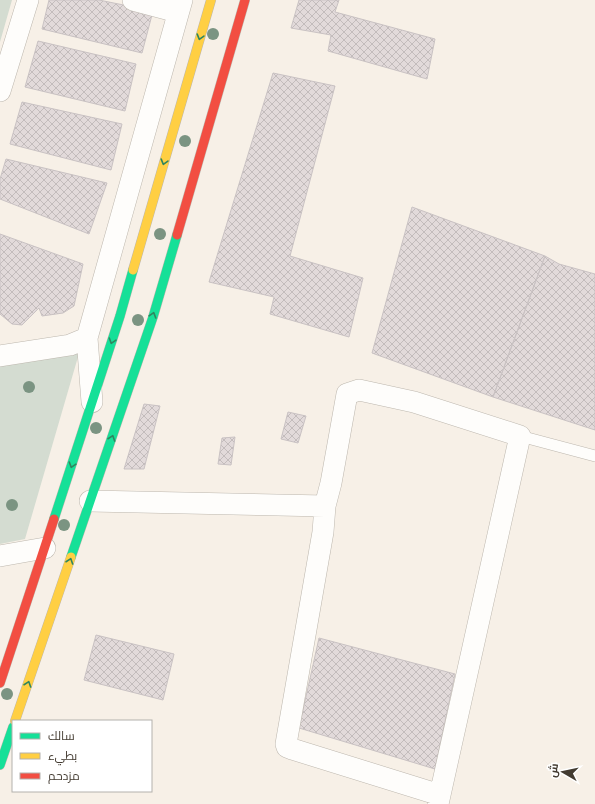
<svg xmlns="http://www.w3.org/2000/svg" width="595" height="804" viewBox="0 0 595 804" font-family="'Sofia Sans Condensed',Cairo,sans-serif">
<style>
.park{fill:#d4dcd1}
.building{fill:url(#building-cross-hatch);stroke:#c9c2c3}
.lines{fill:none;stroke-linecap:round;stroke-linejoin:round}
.lane-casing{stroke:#bdb7ae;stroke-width:12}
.street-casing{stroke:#bdb7ae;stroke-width:22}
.fast-casing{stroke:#bdb7ae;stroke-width:10}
.slow-casing{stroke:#bdb7ae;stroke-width:10}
.jam-casing{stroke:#bdb7ae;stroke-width:10}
.lane{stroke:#fefdfb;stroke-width:11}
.street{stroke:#fefdfb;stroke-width:21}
.fast{stroke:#16e098;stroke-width:9}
.slow{stroke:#ffcf43;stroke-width:9}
.jam{stroke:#f24e42;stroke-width:9}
.tree{fill:#7b9482}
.oneway{stroke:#2f855f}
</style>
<defs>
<pattern id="building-cross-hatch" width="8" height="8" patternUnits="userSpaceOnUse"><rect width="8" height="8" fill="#e2dada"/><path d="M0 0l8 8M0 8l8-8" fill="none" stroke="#c3bcbc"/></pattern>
</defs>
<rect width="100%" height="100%" fill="#f7f0e7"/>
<path class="park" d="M0 0H12L0 42Z
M80 350 25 539 0 544V364Z"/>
<path class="building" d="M49 0H99L153 11 142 53 42 29Z
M299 0H339L335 12 435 39 427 79 328 51 331 35 291 28Z
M38 41 136 64 125 111 25 87Z
M273 73 335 86 290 256 363 278 349 337 270 314 274 297 209 282Z
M22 102 122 124 111 170 10 144Z
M6 159 107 183 89 234 0 199V179Z
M412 207 545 256 493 397 372 353Z
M0 234 83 264 74 306 63 313 42 316 39 308 22 325 12 324 0 314Z
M545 256 559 264 595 274V430L493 397Z
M144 404 160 406 144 469H124Z
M288 412 306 416 298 443 281 439Z
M235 437 231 465 218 464 222 438Z
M96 635 174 654 163 700 84 680Z
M319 638 455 674 435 769 299 728Z"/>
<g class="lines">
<g class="lane-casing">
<path id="lane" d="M520 436 595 456"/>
</g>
<g class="street-casing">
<path id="street" d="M133 0 178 12
M0 91 28 0
M0 356 70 345 87 338
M92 402 87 338 182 0
M90 501 325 506 331 483 347 394 359 390 414 402 520 436 438 804
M325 506 323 532 286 744 287 747 292 749 440 795
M0 556 45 548"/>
</g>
<g class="fast-casing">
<path id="fast" d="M54 519 120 316 133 270
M71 557 153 317 177 235
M0 765 13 727"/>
</g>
<g class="slow-casing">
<path id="slow" d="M133 270 211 0
M15 721 71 557"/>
</g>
<g class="jam-casing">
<path id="jam" d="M177 235 245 0
M0 683 54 519"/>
</g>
<use href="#lane" class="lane"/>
<use href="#street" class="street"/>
<use href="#fast" class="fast"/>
<use href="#slow" class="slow"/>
<use href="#jam" class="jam"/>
</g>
<g class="tree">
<circle cx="213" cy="34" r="6"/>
<circle cx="185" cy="141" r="6"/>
<circle cx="160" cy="234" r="6"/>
<circle cx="138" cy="320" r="6"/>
<circle cx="29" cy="387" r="6"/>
<circle cx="96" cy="428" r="6"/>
<circle cx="12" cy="505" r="6"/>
<circle cx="64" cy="525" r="6"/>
<circle cx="7" cy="694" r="6"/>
</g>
<defs><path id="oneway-chevron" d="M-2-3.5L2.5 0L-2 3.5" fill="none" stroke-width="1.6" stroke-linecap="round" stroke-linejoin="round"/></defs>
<g class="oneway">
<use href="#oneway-chevron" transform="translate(200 37) rotate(106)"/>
<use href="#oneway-chevron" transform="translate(164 162) rotate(106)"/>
<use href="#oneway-chevron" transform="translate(153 315) rotate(-73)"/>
<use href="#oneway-chevron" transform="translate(112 341) rotate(108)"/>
<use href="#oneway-chevron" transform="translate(112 438) rotate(-71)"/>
<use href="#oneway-chevron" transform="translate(72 465) rotate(108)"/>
<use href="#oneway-chevron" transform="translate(70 561) rotate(-71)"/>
<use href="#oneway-chevron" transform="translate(28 684) rotate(-71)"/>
</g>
<rect x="12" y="720" width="140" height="72" fill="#ffffff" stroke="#b4b1ad"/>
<rect x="20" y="733" width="20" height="6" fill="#16e098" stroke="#b4b1ad"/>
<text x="48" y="740" font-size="12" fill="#433b31">سالك</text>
<rect x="20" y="753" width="20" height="6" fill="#ffcf43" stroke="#b4b1ad"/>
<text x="48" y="760" font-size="12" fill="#433b31">بطيء</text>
<rect x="20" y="773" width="20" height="6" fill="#f24e42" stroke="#b4b1ad"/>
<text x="48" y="780" font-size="12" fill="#433b31">مزدحم</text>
<g transform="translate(563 772) rotate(279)" stroke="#ffffff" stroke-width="3" paint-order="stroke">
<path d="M0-3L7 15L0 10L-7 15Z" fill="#433b31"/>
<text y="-6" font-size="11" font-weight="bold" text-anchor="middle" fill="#433b31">ش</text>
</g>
</svg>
